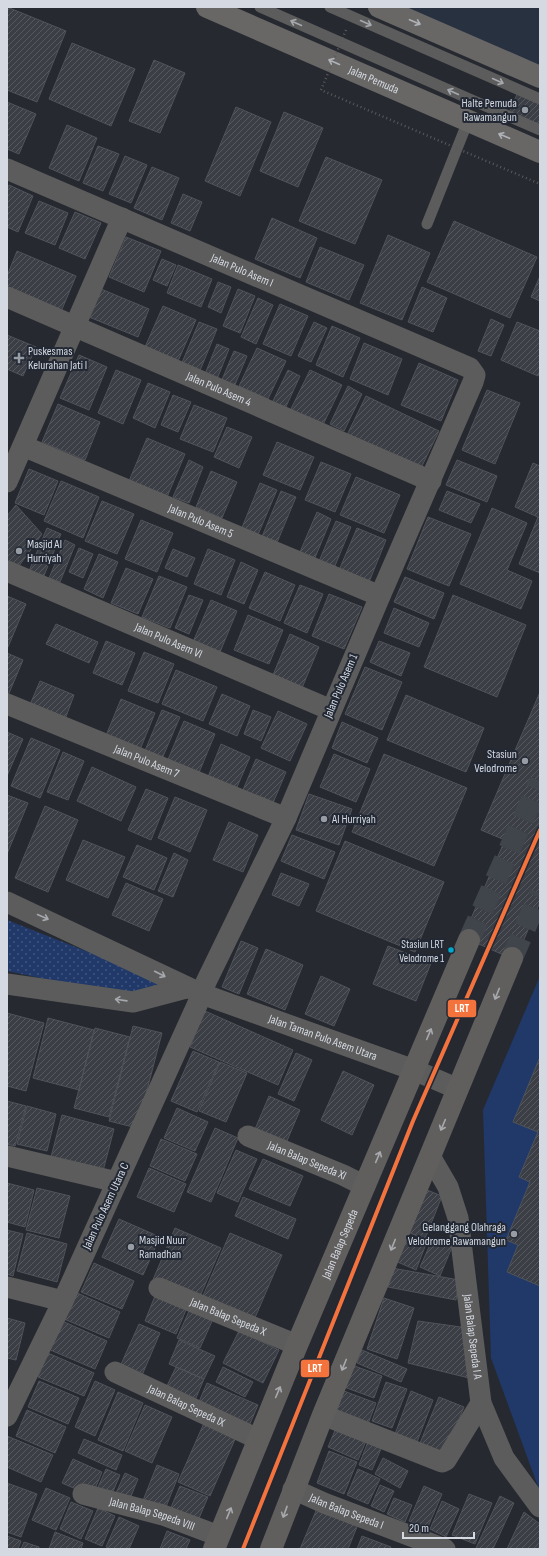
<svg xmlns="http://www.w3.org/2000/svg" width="547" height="1556" viewBox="0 0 547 1556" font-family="'Sofia Sans Condensed',sans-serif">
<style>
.built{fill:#283140}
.grass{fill:url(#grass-dots)}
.garden{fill:#203969}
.building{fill:url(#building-hatch);stroke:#505359}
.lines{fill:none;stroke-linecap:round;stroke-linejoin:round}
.secondary-tunnel{stroke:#40444b;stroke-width:22;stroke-dasharray:22 11;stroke-linecap:butt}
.lane{stroke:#5c5c5c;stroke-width:11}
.street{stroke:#5c5c5c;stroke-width:21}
.secondary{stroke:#615f5e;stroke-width:22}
.primary{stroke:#686766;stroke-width:22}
.path-bridge{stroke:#5a5a5b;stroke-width:2.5;stroke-dasharray:1 3;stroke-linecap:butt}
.rail-1-casing{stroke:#222834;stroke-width:7}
.rail-1{stroke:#f4733d;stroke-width:4}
.oneway{stroke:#afb2b7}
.oneway2{stroke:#a5a8ac}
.oneway3{stroke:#a7a9ad}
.poi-dot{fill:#989ca4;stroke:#222834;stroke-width:1.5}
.bus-dot{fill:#00a9ce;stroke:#222834;stroke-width:1.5}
.labels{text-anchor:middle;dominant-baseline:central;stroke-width:4;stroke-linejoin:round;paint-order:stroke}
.bus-label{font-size:11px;fill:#d5dae2;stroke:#222834;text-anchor:end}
.street-label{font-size:12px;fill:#d5dae2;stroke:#222834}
.poi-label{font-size:12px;fill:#d5dae2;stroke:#222834;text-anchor:start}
.line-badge{stroke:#222834;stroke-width:1.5}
.badge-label{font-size:11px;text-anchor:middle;font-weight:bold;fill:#fff}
</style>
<defs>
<pattern id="grass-dots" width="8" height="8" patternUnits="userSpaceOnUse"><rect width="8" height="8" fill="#203969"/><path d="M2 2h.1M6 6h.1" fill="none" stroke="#40557e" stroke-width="1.8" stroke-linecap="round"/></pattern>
<pattern id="building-hatch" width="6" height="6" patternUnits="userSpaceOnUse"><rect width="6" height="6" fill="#3b3e44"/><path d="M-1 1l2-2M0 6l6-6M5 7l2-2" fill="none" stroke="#56595f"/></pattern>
</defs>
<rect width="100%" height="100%" fill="#262930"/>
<path class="built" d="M398 7H540V68Z"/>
<path class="grass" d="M7 920 175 986 121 995 7 971Z"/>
<path class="garden" d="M540 976V1492L491 1358 483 1110Z"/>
<path class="building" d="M7 7 66 31 37 102 7 90Z
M72 43 135 69 111 126 49 99Z
M154 60 185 73 160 133 129 121Z
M518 92 540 102V129L508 115Z
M7 102 36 114 19 154 7 149Z
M236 107 271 122 240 196 205 181Z
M284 112 323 128 298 187 260 171Z
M67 125 97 138 79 181 49 168Z
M98 146 119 154 103 191 83 183Z
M125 156 147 165 131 203 109 194Z
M326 157 382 180 355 244 299 221Z
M152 167 179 178 162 220 134 208Z
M9 185 33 196 18 232 7 227V189Z
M183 194 202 202 190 231 171 223Z
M39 201 68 213 55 245 25 233Z
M75 212 101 223 85 259 59 248Z
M272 218 317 238 300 278 255 259Z
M454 221 537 257 510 318 427 282Z
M388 235 430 253 402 320 360 303Z
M126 237 161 251 144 292 109 277Z
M320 247 364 265 349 300 306 282Z
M17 251 76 276 60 314 7 291V276Z
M162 259 176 265 167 286 153 280Z
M178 265 212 279 201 307 167 293Z
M540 276V301L531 297Z
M218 282 231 287 221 313 208 307Z
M422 287 447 298 433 332 408 322Z
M101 289 149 309 138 337 89 317Z
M238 289 255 296 240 333 223 326Z
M258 298 273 305 256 344 241 337Z
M280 304 308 316 291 356 263 344Z
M163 306 196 320 178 361 145 347Z
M491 319 504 325 491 356 478 351Z
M199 322 217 329 199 373 181 365Z
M314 322 327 328 311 362 298 356Z
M517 322 540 331V371L538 376 501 360Z
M332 326 360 338 343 377 316 365Z
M7 335 36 347 23 376 7 369Z
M364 343 402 359 388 395 350 379Z
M217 344 229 349 217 379 205 374Z
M257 348 286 361 268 399 239 386Z
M234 351 247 356 234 387 221 382Z
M79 355 107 367 89 410 60 398Z
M419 363 458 380 441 421 401 405Z
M116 370 141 380 123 424 98 413Z
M288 370 300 376 284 411 271 405Z
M310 370 342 385 321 429 289 413Z
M148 383 170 392 155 428 133 418Z
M348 386 362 394 344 431 330 424Z
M487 390 520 403 495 464 462 450Z
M173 395 191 402 178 432 161 425Z
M366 396 439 431 420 470 347 435Z
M58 404 100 422 85 460 42 442Z
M194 405 227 418 213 452 180 439Z
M227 427 252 437 239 468 214 457Z
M147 438 185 454 167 497 129 481Z
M277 442 314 457 300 490 263 475Z
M189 460 203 467 189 503 173 497Z
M457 460 497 476 487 502 446 485Z
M321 462 351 474 335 512 305 500Z
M533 463 540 466V573L519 564 538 517 515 507Z
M29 469 58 481 44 515 15 503Z
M211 471 237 482 222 518 196 507Z
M356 477 400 495 384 533 340 515Z
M61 481 99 497 83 538 44 521Z
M260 483 277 490 257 537 241 530Z
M281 491 296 497 276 545 261 539Z
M447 491 480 504 471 523 439 510Z
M102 501 134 514 117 554 85 541Z
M16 505 42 534 14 573 7 567V516Z
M492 508 527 523 507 570 532 581 521 609 460 584Z
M317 512 331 519 312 565 297 559Z
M428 517 471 534 449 586 407 569Z
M141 520 173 533 157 572 125 559Z
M336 521 351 527 332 573 317 566Z
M47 528 61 534 43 578 29 571Z
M357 528 386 540 369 582 339 570Z
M65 540 75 545 60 582 49 578Z
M79 548 93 554 83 578 69 572Z
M173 549 195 558 187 577 165 568Z
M208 549 235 560 221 595 194 584Z
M99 554 118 562 103 598 84 589Z
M241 562 258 570 244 604 227 597Z
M126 568 153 579 138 614 111 603Z
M265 572 295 585 280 621 249 608Z
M159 576 187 587 170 628 142 617Z
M405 577 444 593 434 619 394 602Z
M300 585 323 594 307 633 284 623Z
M329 594 362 607 344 649 312 636Z
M189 595 203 600 189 634 175 628Z
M453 595 526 625 497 697 424 667Z
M7 596 26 604 8 647 7 646Z
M211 600 237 611 220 652 193 642Z
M394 608 429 623 419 647 384 633Z
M248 615 283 630 269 664 234 650Z
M56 624 98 642 89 663 46 644Z
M290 634 319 647 302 688 273 675Z
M106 641 135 653 122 685 93 673Z
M379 641 410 653 401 676 370 662Z
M144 652 174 664 158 703 128 691Z
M7 653 23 660 7 698Z
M365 667 402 682 382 730 345 714Z
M176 670 217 687 203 721 162 704Z
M40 681 74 695 64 722 29 707Z
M540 692V902L515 960 463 937 505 840 481 830Z
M222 694 250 706 237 736 209 724Z
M406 695 484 728 466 772 387 740Z
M121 699 155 713 139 752 105 738Z
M162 710 180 717 161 761 144 753Z
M253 710 271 717 261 741 244 734Z
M278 711 307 724 290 761 261 748Z
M184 721 215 734 198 775 167 762Z
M342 722 378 738 367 763 332 748Z
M7 732 23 739 7 776Z
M31 738 60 750 40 798 11 786Z
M221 744 250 757 234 794 206 782Z
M63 752 84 761 68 800 47 792Z
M334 754 370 769 356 802 320 787Z
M384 754 467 788 434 866 352 832Z
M256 759 286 772 270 810 240 797Z
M92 767 136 787 121 821 77 801Z
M146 789 168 798 151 840 128 830Z
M309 794 352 809 339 845 296 830Z
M7 795 28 803 7 854Z
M175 797 207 810 190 852 158 838Z
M45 806 78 820 48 892 15 878Z
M229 822 258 835 243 872 213 860Z
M292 835 335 852 324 879 281 861Z
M83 840 125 857 108 898 66 880Z
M345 841 444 882 415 952 316 911Z
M137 845 167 858 154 890 123 877Z
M174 853 188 860 173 897 158 891Z
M281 873 309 884 299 906 272 895Z
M126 883 163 899 149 931 112 915Z
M241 941 258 948 239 994 222 987Z
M388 946 431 963 416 1001 373 984Z
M266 949 303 965 285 1010 247 994Z
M321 976 350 989 334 1026 305 1014Z
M205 1011 293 1050 278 1085 190 1047Z
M7 1013 44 1023 26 1091 7 1086Z
M48 1018 94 1030 79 1090 33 1078Z
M133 1026 162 1033 137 1128 109 1121Z
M95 1028 130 1037 109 1117 74 1108Z
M193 1051 219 1062 197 1112 171 1101Z
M296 1053 312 1060 294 1101 278 1094Z
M540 1057V1286L507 1272 518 1245 506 1240 530 1182 519 1177 538 1132 513 1122Z
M220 1062 247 1073 226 1122 199 1111Z
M343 1071 374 1085 352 1135 321 1120Z
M269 1096 300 1110 284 1148 253 1134Z
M7 1101 26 1106 15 1146 7 1144Z
M27 1106 56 1114 47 1151 17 1144Z
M177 1108 208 1122 195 1151 164 1138Z
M62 1115 114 1129 103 1171 51 1157Z
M215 1128 238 1138 211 1202 187 1192Z
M161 1139 197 1154 185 1181 150 1166Z
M236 1150 257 1159 238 1202 217 1193Z
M263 1159 303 1176 290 1206 249 1189Z
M149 1168 186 1184 174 1212 137 1197Z
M7 1183 34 1190 25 1227 7 1222Z
M37 1188 70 1196 59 1238 26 1230Z
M422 1188 442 1196 425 1239 405 1231Z
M243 1197 296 1219 288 1239 235 1216Z
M119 1219 160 1237 143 1275 102 1257Z
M175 1228 221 1248 198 1301 152 1282Z
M7 1230 23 1234 13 1276 7 1274Z
M27 1233 67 1244 57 1282 17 1271Z
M230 1233 282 1255 254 1320 202 1298Z
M404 1235 426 1244 416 1270 393 1260Z
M433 1238 452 1247 440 1276 420 1267Z
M94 1263 134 1281 122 1309 81 1292Z
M392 1268 459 1280 456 1300 388 1287Z
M157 1291 188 1305 176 1334 145 1321Z
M75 1292 120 1312 109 1338 64 1319Z
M384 1298 414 1308 397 1359 367 1349Z
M190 1309 213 1319 200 1348 177 1338Z
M7 1318 25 1323 16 1360 7 1358Z
M60 1320 107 1341 95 1369 48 1349Z
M418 1321 468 1328 469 1378 408 1363Z
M139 1324 160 1333 140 1380 118 1371Z
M239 1331 279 1350 263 1383 223 1363Z
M179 1340 215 1356 204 1379 169 1364Z
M362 1350 407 1369 401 1382 357 1363Z
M48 1353 94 1373 84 1396 38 1377Z
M352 1365 382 1376 374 1398 344 1387Z
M176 1367 204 1379 193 1405 164 1392Z
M223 1367 253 1382 245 1397 216 1382Z
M39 1381 79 1398 68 1424 28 1407Z
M95 1381 115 1390 95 1436 75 1427Z
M386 1382 407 1389 392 1428 372 1421Z
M207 1383 258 1405 249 1426 198 1404Z
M344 1391 376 1403 368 1424 336 1413Z
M411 1391 433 1400 417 1442 395 1434Z
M118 1392 143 1403 123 1451 98 1440Z
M439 1397 464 1407 445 1453 420 1443Z
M145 1405 172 1417 152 1463 125 1451Z
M27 1410 66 1427 55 1453 16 1436Z
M204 1423 236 1437 210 1496 178 1482Z
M336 1428 366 1441 358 1460 328 1447Z
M7 1436 53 1455 41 1482 7 1467Z
M84 1439 122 1455 116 1470 78 1453Z
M369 1439 383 1444 372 1470 359 1465Z
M329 1451 357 1462 344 1494 317 1483Z
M383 1458 408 1471 400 1488 375 1474Z
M73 1459 102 1472 92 1496 62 1483Z
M157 1465 179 1474 164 1512 142 1503Z
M106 1469 120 1475 109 1501 95 1494Z
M358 1469 380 1479 368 1504 347 1495Z
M125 1473 138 1479 127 1506 113 1500Z
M7 1483 37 1494 21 1537 7 1532Z
M380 1485 394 1491 384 1512 371 1506Z
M180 1486 208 1497 197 1523 169 1512Z
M424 1486 442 1494 427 1529 409 1521Z
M46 1488 70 1498 56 1530 32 1520Z
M469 1494 492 1503 475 1544 452 1535Z
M500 1496 514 1503 493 1549H478L476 1548Z
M394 1498 412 1505 405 1522 387 1514Z
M442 1501 459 1509 446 1537 430 1529Z
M71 1502 93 1511 81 1539 60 1529Z
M318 1506 359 1522 348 1549H300Z
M98 1508 115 1516 102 1546 85 1539Z
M524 1512 540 1524V1545L538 1549H507Z
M119 1517 139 1526 129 1549H111L106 1547Z
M167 1531 190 1540 186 1549H160Z
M55 1532 83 1543 81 1549H49Z
M7 1536 21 1541 18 1549H7Z
M362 1536 391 1547 390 1549H357Z
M24 1542 39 1547V1549H21Z"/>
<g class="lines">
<path class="secondary-tunnel" d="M469 940 540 781
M512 958 540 893"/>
<path class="lane" d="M260 7 540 130
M330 7 540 99
M427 224 468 121"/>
<g class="street">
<path id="s1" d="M7 169 470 368 475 375 473 382 380 596 286 818 206 982 198 1003 63 1301 7 1416"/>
<path id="s2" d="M7 297 431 481"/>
<path id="s3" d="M23 446 380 596"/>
<path d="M7 482 122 218"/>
<path id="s4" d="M7 571 331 710"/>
<path id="s5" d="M7 704 286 818"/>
<path id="s6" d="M7 902 202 994 414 1070 458 1089"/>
<path d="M7 984 133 1002 186 988"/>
<path id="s7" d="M248 1136 343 1175 365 1186"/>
<path d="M7 1156 117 1182"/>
<path id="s8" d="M430 1156 448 1187 458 1218 481 1403 504 1458 540 1507"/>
<path d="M7 1287 63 1301"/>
<path id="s9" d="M159 1288 297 1345"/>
<path id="s10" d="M115 1372 258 1439"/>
<path d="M323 1415 442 1462 446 1460 481 1403"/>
<path id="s11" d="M293 1489 324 1503 445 1549"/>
<path id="s12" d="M83 1494 163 1515 219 1536"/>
</g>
<g class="secondary">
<path id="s13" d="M214 1549 297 1345 469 940"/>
<path d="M271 1549 323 1415 512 958"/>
</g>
<g class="primary">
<path id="s14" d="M207 7 540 152"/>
<path d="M379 7 540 77"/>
</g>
<path class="path-bridge" d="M346 30 321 90 540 184"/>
<g class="rail-1-casing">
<path id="rail-1" d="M243 1549 413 1121 540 830"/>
</g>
<use href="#rail-1" class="rail-1"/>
</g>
<defs><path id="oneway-shaft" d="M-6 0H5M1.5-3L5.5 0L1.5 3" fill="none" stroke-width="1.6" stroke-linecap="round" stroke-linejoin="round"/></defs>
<g class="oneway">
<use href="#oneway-shaft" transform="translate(415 22) rotate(23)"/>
<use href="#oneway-shaft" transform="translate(334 62) rotate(-156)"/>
<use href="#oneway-shaft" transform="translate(504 136) rotate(-157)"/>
</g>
<g class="oneway2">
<use href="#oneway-shaft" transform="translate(296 23) rotate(-156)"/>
<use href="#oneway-shaft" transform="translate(366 23) rotate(24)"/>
<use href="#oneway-shaft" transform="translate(498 81) rotate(24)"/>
<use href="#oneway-shaft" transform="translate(453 92) rotate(-156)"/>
<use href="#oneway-shaft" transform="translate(43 917) rotate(24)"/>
<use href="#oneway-shaft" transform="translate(160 974) rotate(27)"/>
<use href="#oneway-shaft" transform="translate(121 1000) rotate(-172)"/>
</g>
<g class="oneway3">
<use href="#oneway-shaft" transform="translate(497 994) rotate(112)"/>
<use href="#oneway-shaft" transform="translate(429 1034) rotate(-67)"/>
<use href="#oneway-shaft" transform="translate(443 1125) rotate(113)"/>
<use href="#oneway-shaft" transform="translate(378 1157) rotate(-67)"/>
<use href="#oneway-shaft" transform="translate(393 1245) rotate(112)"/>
<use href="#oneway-shaft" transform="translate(344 1365) rotate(112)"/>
<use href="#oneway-shaft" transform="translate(278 1392) rotate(-67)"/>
<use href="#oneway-shaft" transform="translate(285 1512) rotate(110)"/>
<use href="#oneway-shaft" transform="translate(229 1513) rotate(-68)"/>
</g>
<g class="poi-dot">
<circle cx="525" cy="110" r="4"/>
<path d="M17 352h4v4h4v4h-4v4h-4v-4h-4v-4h4z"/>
<circle cx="19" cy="551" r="4"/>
<circle cx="525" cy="761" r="4"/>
<circle cx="324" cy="819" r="4"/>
<circle cx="514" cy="1234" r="4"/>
<circle cx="131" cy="1247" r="4"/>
</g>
<circle class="bus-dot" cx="451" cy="950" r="3.5"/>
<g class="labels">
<g class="bus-label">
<text x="444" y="944">Stasiun LRT<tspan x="444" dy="14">Velodrome 1</tspan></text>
</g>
<g class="street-label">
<text stroke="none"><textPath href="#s14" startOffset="182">Jalan Pemuda</textPath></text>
<text stroke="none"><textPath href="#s1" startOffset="256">Jalan Pulo Asem I</textPath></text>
<text stroke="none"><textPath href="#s2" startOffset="231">Jalan Pulo Asem 4</textPath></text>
<text stroke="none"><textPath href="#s3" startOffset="193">Jalan Pulo Asem 5</textPath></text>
<text stroke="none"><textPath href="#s4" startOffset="176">Jalan Pulo Asem VI</textPath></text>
<text transform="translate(341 686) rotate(-67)">Jalan Pulo Asem 1</text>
<text stroke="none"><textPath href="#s5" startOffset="151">Jalan Pulo Asem 7</textPath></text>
<text stroke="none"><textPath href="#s6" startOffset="344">Jalan Taman Pulo Asem Utara</textPath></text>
<text stroke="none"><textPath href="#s7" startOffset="64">Jalan Balap Sepeda XI</textPath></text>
<text transform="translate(106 1206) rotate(-65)">Jalan Pulo Asem Utara C</text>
<text stroke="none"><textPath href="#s13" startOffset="330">Jalan Balap Sepeda</textPath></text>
<text stroke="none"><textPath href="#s9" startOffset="75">Jalan Balap Sepeda X</textPath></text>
<text stroke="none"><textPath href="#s8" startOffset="188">Jalan Balap Sepeda I A</textPath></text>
<text stroke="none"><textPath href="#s10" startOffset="79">Jalan Balap Sepeda IX</textPath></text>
<text stroke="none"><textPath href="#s11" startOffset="58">Jalan Balap Sepeda I</textPath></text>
<text stroke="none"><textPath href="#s12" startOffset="72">Jalan Balap Sepeda VIII</textPath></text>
</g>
<g class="poi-label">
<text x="517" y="103" text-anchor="end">Halte Pemuda<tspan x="517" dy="14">Rawamangun</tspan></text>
<text x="28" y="351">Puskesmas<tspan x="28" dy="14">Kelurahan Jati I</tspan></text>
<text x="27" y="544">Masjid Al<tspan x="27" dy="14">Hurriyah</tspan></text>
<text x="517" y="754" text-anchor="end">Stasiun<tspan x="517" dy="14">Velodrome</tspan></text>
<text x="332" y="819">Al Hurriyah</text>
<text x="506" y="1227" text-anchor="end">Gelanggang Olahraga<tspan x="506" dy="14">Velodrome Rawamangun</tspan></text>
<text x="139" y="1240">Masjid Nuur<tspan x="139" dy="14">Ramadhan</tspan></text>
</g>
</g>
<g class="line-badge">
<rect x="447" y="999" width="30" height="19" rx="4" fill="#f4733d"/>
<rect x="300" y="1359" width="30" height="19" rx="4" fill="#f4733d"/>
</g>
<g class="badge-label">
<text x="462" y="1012">LRT</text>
<text x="315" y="1372">LRT</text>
</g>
<rect width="547" height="1556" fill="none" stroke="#d5dae2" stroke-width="16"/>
<path d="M403 1532v6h71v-6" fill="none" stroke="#d5dae2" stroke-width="2"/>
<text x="409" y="1532" font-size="12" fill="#d5dae2" stroke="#222834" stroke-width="3" paint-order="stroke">20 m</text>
</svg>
